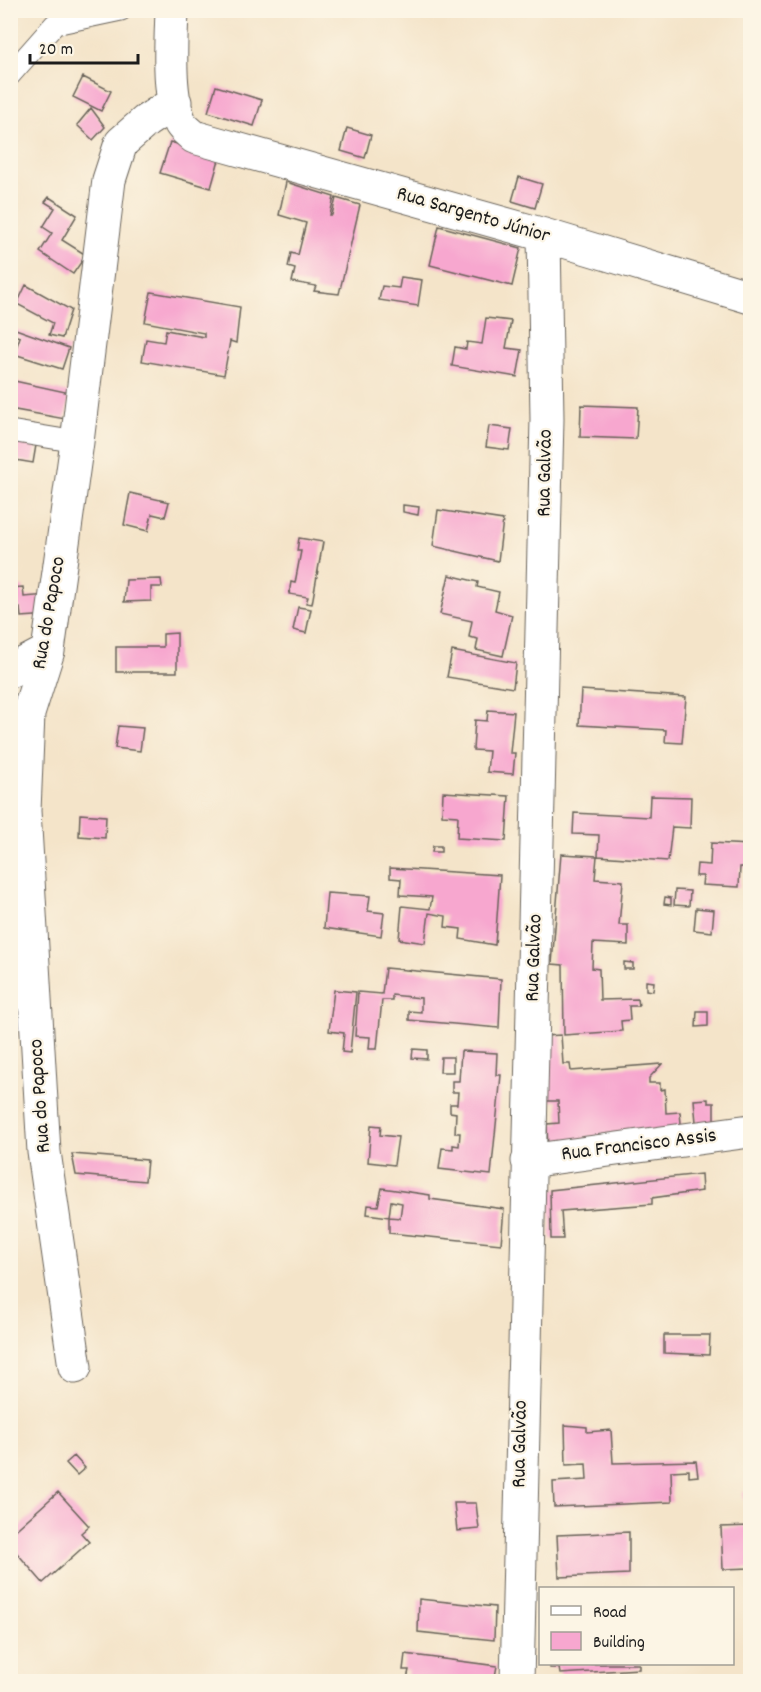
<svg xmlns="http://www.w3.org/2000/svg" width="761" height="1692" viewBox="0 0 761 1692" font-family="Dekko,sans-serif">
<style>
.building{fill:#f7a7cf}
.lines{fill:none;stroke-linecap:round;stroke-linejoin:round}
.lane-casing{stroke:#686259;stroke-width:23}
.street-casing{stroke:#686259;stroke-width:35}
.lane{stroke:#fff;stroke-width:21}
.street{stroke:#fff;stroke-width:33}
.labels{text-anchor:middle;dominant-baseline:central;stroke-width:4.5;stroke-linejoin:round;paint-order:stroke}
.street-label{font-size:21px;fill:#1c1c1c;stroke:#fcf5e5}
</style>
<rect width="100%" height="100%" fill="#fcf5e5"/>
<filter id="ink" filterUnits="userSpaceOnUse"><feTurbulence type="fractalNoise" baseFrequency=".0167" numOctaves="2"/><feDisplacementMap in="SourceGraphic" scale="12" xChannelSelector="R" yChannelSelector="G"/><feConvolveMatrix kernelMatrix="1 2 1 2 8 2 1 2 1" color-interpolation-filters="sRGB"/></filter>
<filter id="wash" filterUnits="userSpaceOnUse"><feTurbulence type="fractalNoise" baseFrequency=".008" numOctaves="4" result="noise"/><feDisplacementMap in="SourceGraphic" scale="24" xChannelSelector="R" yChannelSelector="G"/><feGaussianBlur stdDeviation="1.35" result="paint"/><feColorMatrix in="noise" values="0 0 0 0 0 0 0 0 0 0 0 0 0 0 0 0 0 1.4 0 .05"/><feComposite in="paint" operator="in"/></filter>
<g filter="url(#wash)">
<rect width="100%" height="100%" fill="#f4e4c9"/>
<g id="blocks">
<path class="building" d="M83 77 111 91 101 111 73 97Z
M216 86 262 100 254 126 208 112Z
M91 108 105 127 93 140 77 125Z
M347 128 371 135 365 158 341 151Z
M170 142 220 156 211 188 160 173Z
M519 177 542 184 535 208 512 201Z
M286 182 334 197 330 215H332L336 198 360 205 339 294 314 291 316 286 292 282 295 269 288 267 291 253 298 255 306 223 279 215Z
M49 197 77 215 62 240 86 255 73 274 40 252 52 233 43 227 55 208 45 202Z
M439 226 521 248 512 286 430 265Z
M401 277 422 280 418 306 379 300 382 286 399 288Z
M26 285 71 310 62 338 49 335 53 323 17 304Z
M151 292 240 307 236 343 230 341 224 375 142 361 146 339 164 342 166 330 204 337V333L145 322Z
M486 318 511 321 506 348 522 350 517 377 452 366 455 347 466 349 467 342 482 344Z
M10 327 69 348 62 369 14 354 20 337 10 334Z
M10 380 70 393 65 419 10 409Z
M581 405 638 407 636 439 580 437Z
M489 426 512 429 509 450 486 447Z
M10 440 36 445 33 463 10 459Z
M130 493 169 502 165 517 152 514 148 531 124 525Z
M403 505 419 507 418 515 403 512Z
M438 510 503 520 498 561 433 546Z
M299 538 323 542 312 604 306 603 308 597 289 594 291 582 295 583 301 551H297Z
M449 575 478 582 477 587 499 592 495 610 512 615 503 656 476 650 478 639 469 637 472 621 440 614Z
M161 579 162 587H151V601L124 602 126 580Z
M23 587 24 597 48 595 50 615 21 617 20 608H16L10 597V588Z
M298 607 311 609 306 633 293 630Z
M177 633V672H116V647H163V634Z
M452 651 516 663 513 688 447 677Z
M581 690 686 697 682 743 665 742 666 730 579 725Z
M488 710 514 712 510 753H515L513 774 487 772 489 751 473 750 475 720 487 721Z
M118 726 143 728 140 751 115 748Z
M443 792 509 796 506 841 457 838 458 816 442 815Z
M650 796 691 797 690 828 672 827 668 861 598 856 599 835 573 834 574 813 649 817Z
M80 814 106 816 105 838 79 836Z
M711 843 750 845V867H740L739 887 702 885 703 876H696L697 864 710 865Z
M433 846H441V852H432Z
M561 854 597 856 595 879 623 881 619 925H628V945L593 943 592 968 599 969 600 1000 638 999 639 1006H629L630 1020 621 1021 622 1031 564 1035 563 965 552 964Z
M390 868 500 875 495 945 460 939 461 929 445 927 446 916 429 913 425 943 399 939 402 906 430 909 432 897 400 895 401 879 390 878Z
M675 890 690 891 689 906 674 905Z
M327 893 370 896 368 911 384 913 381 936 324 928Z
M665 897 671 898V905L664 904Z
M696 908 714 910 712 932 694 930Z
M624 962 633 963V969H624Z
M385 968 501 979 499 1028 409 1020V1011L421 1012V998L392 995V1000H382L377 1049H369L370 1037 355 1036 358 992 382 994Z
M646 981 654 982 653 991 646 990Z
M334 990 356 992 350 1053 342 1052 344 1033 329 1031Z
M697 1011H708V1026L696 1027Z
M561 1035 563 1064H570L571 1071 662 1064 649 1078V1083H660V1090L665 1089 666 1113 680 1112 682 1135 548 1152 547 1124 559 1123 558 1101H545V1036Z
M413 1049 427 1050V1059L412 1058Z
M461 1051 497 1053 496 1075H501L491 1175 439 1169 442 1148 453 1149V1145L459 1146 460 1133H455L456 1113 450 1112V1104H457L458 1092H452V1081H459Z
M441 1057H453V1072H440Z
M708 1099V1103H714V1131L697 1133 694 1100Z
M371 1125 381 1126 380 1135 398 1137 394 1165 368 1162Z
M72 1154 147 1160 145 1181 76 1175Z
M701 1174 702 1191 652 1198V1204L561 1211 563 1239H551L550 1190Z
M382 1188 430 1195V1199L504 1209 501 1244 389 1233V1217L400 1218 402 1203 391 1201 389 1217 367 1214 368 1205 378 1206Z
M664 1335H710L709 1355 664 1353Z
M565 1425 587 1427V1432L611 1430 613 1463 696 1461 698 1476 689 1477V1470L671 1471 672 1502 554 1507 553 1482 587 1480 586 1464 566 1465Z
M74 1456 85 1468 77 1475 66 1463Z
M743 1491H750V1500H744Z
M58 1492 89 1526 81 1533 89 1542 43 1583 10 1545V1535Z
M454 1503H476L479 1529 457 1531Z
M750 1526V1568L723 1569 721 1527Z
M629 1532V1574L559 1577 557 1535Z
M419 1599 495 1607 494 1640 418 1632Z
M405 1654 497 1666 494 1682 407 1679 409 1670H403Z
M550 1664H639V1669L560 1674 559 1668H550Z"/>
</g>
</g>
<g filter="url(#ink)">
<use href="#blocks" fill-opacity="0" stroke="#686259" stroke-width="1.5"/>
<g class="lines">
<g class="lane-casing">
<path id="lane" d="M10 75 55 24 121 10
M10 431 77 442"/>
</g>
<g class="street-casing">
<path id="street" d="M172 10C171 43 167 95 181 124 184 129 190 133 194 137L544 235 750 297
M10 671 48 651
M528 1161 750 1131
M75 1367 44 1152 24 811 28 714 48 651 77 442 109 180 121 143 146 121 175 102
M517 1682 547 419 544 235"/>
</g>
<use href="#lane" class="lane"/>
<use href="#street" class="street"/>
</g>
</g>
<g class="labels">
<g class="street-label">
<text transform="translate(473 216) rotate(16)">Rua Sargento Júnior</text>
<text transform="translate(546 473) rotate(-89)">Rua Galvão</text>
<text transform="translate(50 613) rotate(-80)">Rua do Papoco</text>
<text transform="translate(535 958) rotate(-88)">Rua Galvão</text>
<text transform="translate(41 1096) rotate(-94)">Rua do Papoco</text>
<text transform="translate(639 1146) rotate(-7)">Rua Francisco Assis</text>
<text transform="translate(521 1444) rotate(-89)">Rua Galvão</text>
</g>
</g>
<rect width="761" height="1692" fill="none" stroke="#fcf5e5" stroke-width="36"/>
<rect x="539" y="1587" width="195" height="78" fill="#fcf5e5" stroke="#a29e95" stroke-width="1.5"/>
<rect x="551" y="1606" width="30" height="9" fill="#ffffff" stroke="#a29e95" stroke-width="1.5"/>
<text x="593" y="1617" font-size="18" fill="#1c1c1c">Road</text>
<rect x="551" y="1632" width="30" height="18" fill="#f7a7cf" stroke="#a29e95" stroke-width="1.5"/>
<text x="593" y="1647" font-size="18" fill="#1c1c1c">Building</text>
<path d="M30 54v9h108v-9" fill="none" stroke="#1c1c1c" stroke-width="3"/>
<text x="39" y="54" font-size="18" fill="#1c1c1c" stroke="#fcf5e5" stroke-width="4.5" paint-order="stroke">20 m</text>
</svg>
